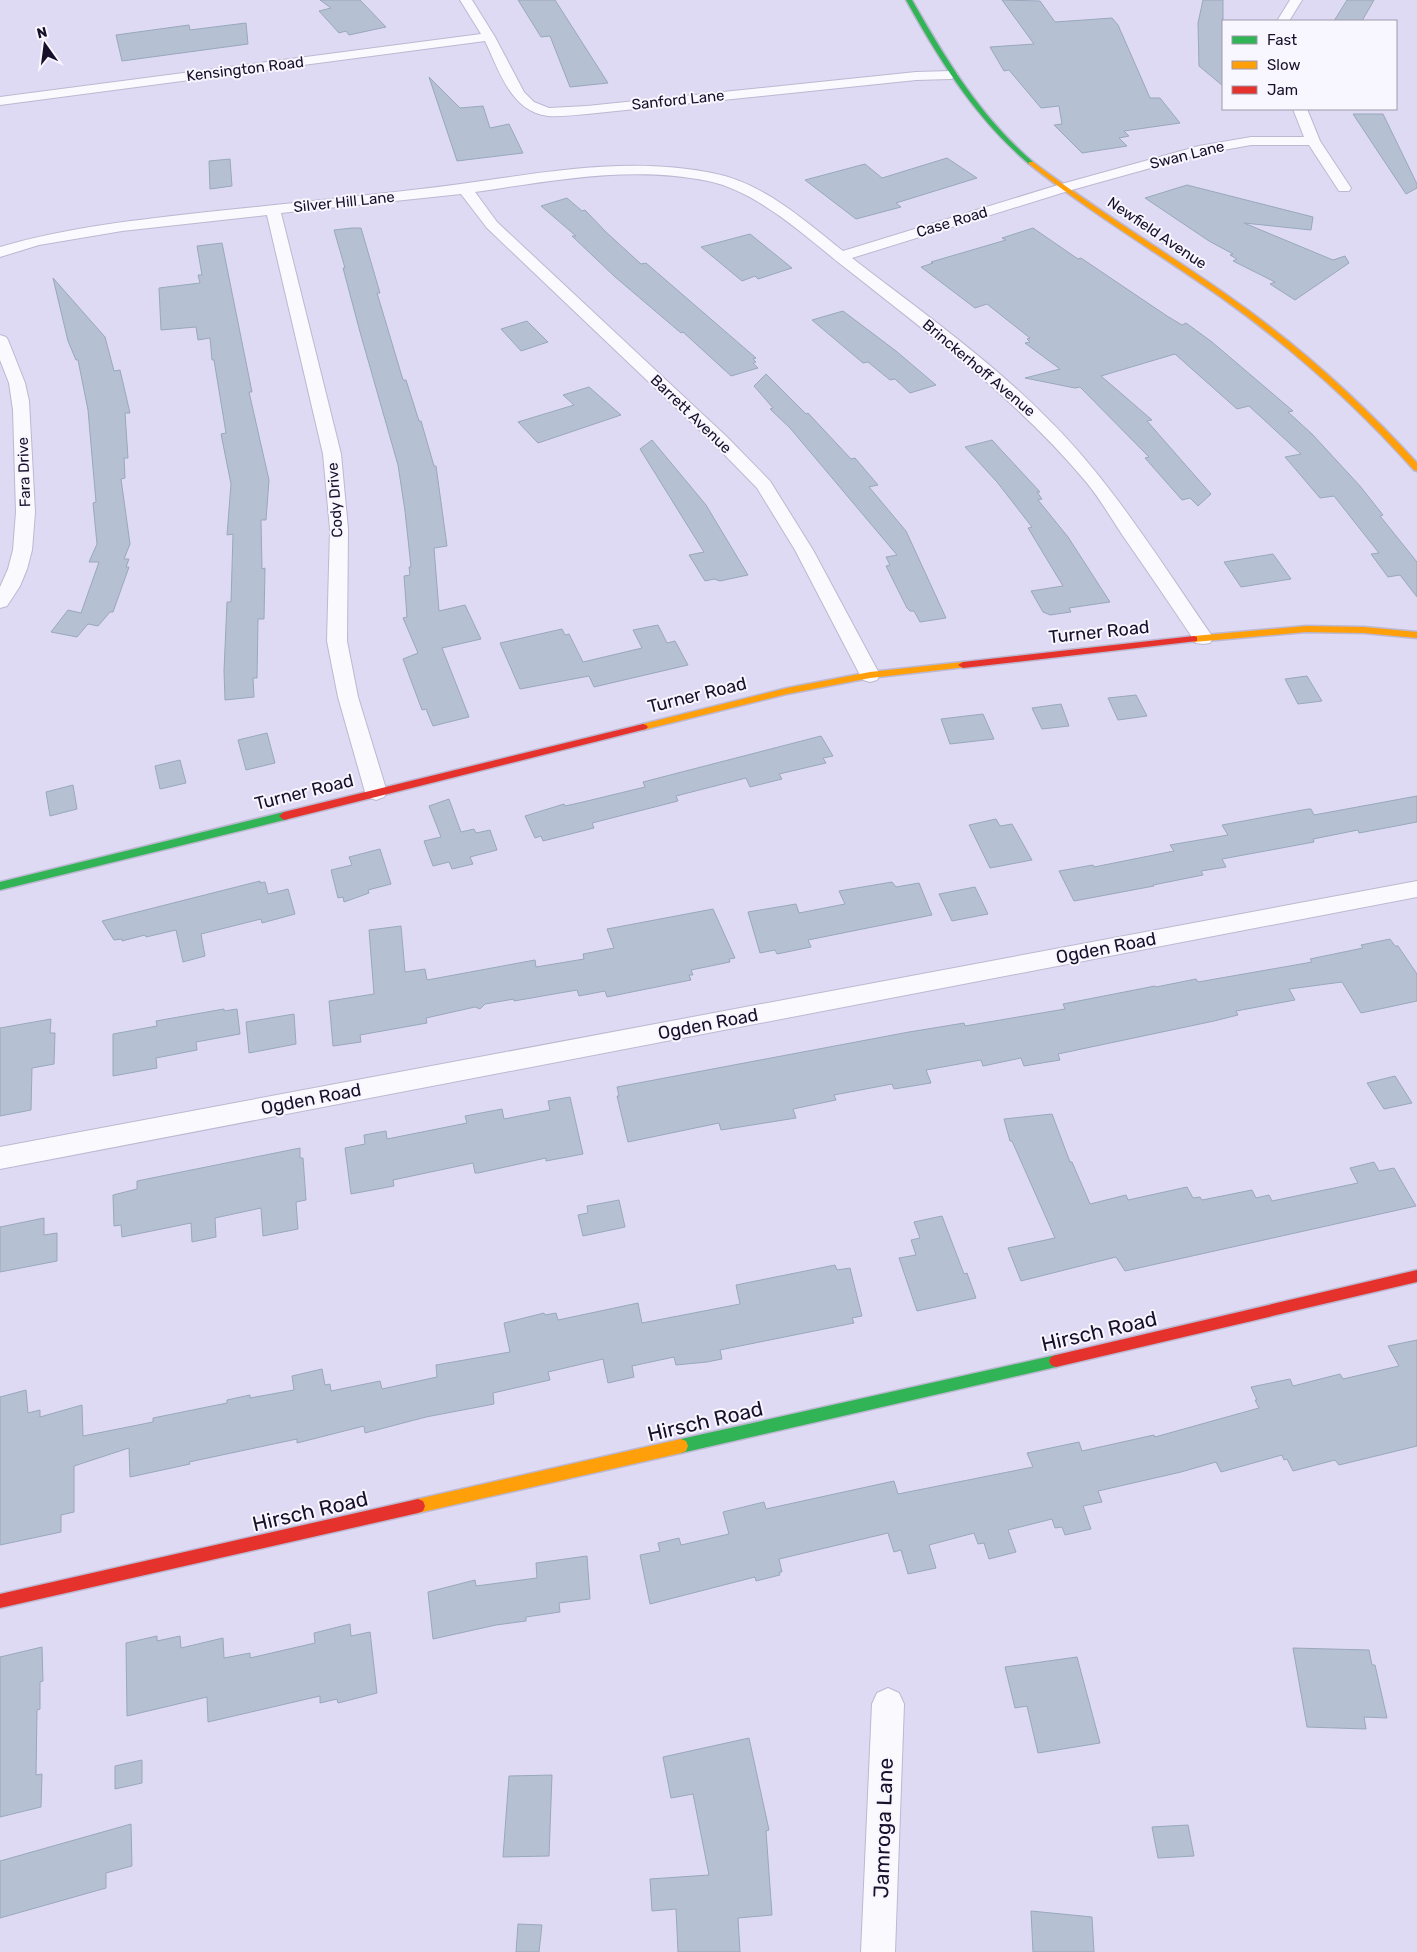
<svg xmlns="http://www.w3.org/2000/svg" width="1417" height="1952" viewBox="0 0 1417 1952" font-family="Rubik,sans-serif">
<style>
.building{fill:#b5c0d2;stroke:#99a8bd}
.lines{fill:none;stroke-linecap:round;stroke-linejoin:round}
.street-casing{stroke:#bdb8d1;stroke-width:2}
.fast-casing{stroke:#bdb8d1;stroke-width:3}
.slow-casing{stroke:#bdb8d1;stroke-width:3}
.jam-casing{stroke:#bdb8d1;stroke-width:3}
.street{fill:#faf9fd;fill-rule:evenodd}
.fast{fill:#30b455;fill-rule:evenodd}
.slow{fill:#ff9f0a;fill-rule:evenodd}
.jam{fill:#e5322d;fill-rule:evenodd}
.labels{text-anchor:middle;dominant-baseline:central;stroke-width:4;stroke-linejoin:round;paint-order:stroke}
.far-street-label{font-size:15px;fill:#18102b;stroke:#f8f6fe}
.street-label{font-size:18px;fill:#18102b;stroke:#f8f6fe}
.near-street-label{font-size:21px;fill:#18102b;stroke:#f8f6fe}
</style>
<rect width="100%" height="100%" fill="#dedaf4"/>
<path class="building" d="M320 0H360L386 27 349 35 346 31 339 33 319 11 331 8Z
M518 0H555L608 83 570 87 550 36 541 37Z
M1002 0 1040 1 1055 22 1112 18 1118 25 1150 98H1160L1180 123 1124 131 1129 136 1119 138 1127 146 1082 153 1054 125 1062 124 1059 106 1041 108 1009 70 1004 71 990 47 1034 44Z
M1203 0H1223V86L1199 66 1198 23Z
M1347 0H1374L1362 21H1334Z
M246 23 248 44 122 61 116 35 189 25 190 30Z
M429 77 460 108 483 106 490 128 509 124 523 153 457 161Z
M1353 114H1383L1417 184V188L1406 194Z
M947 158 977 178 896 203 901 207 856 219 805 180 865 164 882 178Z
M230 159 232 186 210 189 209 161Z
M1187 185 1313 217 1311 230 1244 223 1333 260 1345 256 1349 263 1295 300 1270 284 1275 282 1233 261 1237 259 1230 255 1233 254 1209 241 1145 198Z
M567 198 582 211 585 210 606 232 641 264 646 263 756 358 753 359 756 362 753 363 758 368 731 376 683 332 681 333 614 276 572 236H576L541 206Z
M352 228H361L380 293H377L403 380H406L419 421H421L434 466H436L447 546 434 548 439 611 465 605 481 639 442 648 469 717 433 726 426 709 422 710 403 659 418 653 403 618 407 617 404 576 410 575 409 567H411L405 511 398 465 360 332 343 268H345L334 230Z
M1033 228 1078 259 1081 258 1167 316 1182 325 1186 323 1212 342 1293 411 1288 412 1312 434 1360 486 1383 515 1380 516 1417 562V597L1400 575 1388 577 1371 554 1379 553 1334 496 1320 498 1285 457 1301 454 1249 406 1237 409 1175 354 1101 376 1152 420 1147 421 1211 494 1198 506 1190 498 1182 500 1145 458 1149 457 1080 387 1075 388 1025 378 1060 369 1025 343 1030 342 1027 339 1030 338 987 304 975 308 921 267 933 263 931 262 1006 240 1002 238Z
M750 234 792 268 758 279 755 276 742 281 701 247Z
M222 243 252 392H249L269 480 266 520H261L262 569 265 568 264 619H258L257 678H253L254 697 225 700 224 671 227 602H231L233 534 227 535 231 484 221 434 226 433 214 360H212L210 338 198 340 196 327 161 330 159 288 200 283 198 275H202L197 246Z
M53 278 105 337 114 371 120 370 130 413H125L128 458H124L125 478 121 479 130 544 124 559H129L126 567H129L113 612H110L98 626 88 624 77 637 51 632 68 610 81 613 99 562H89L97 544 93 503 96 502 88 410 78 360H76L68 341Z
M843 311 896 351 936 385 910 393 895 379 890 380 868 362 863 363 812 320Z
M527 321 548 342 521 351 501 329Z
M766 374 806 414 808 413 851 459 855 458 878 485 869 487 906 531 946 618 920 622 914 611H910L907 608 886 566 890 565 886 557 897 555 790 428 770 409 773 408 754 386Z
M589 387 621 415 538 443 518 422 574 405 563 395Z
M652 440 706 505 748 575 720 581 714 579 705 581 689 555 704 552 640 449Z
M992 440 1040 492H1037L1042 499 1038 500 1068 537 1110 602 1069 608 1071 612 1050 615 1043 612 1031 591 1063 586 1028 528 1032 527 997 482 965 447Z
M1273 554 1291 579 1241 587 1224 562Z
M658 625 667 643 675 641 688 665 594 687 589 676 520 689 500 643 562 629 565 635 569 634 583 662 642 648 633 630Z
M1307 676 1322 701 1298 704 1285 679Z
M1136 695 1147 716 1118 720 1108 698Z
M1061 704 1069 726 1042 729 1032 708Z
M983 714 994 739 950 744 941 719Z
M267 733 275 763 246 770 238 740Z
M821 736 833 756 823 758 826 763 779 774 782 779 750 787 746 778 676 796 678 801 592 823 594 828 543 841 541 836 535 838 525 816 564 804 565 806 583 802 645 787 643 782Z
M180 760 186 783 160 789 155 766Z
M73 785 77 809 50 816 46 792Z
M1417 796V822L1359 833 1358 830 1313 839 1314 842 1222 859 1226 867 1201 871 1203 875 1153 885 1154 886 1074 901 1059 871 1093 865 1094 867 1174 851 1170 845 1228 835 1222 825 1308 809H1311L1314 815Z
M449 799 461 832 474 829 476 833 490 830 497 850 470 857 473 864 452 869 449 862 433 866 424 841 441 837 429 806Z
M996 819 1000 826 1012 824 1032 860 990 868 969 825Z
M380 849 391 884 368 890 369 893 344 902 343 897 338 898 331 870 352 865 349 857Z
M260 881V883L265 882 268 894 288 889 295 914 262 923 261 919 201 934 205 956 183 962 176 930 146 937 145 935 122 941V939L114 940 102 921Z
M892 882 896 887 919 883 932 915 808 940 811 947 777 954 775 950 760 953 748 912 796 904 799 913 845 904 839 891Z
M975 887 988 914 952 921 939 894Z
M713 909 735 958 729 959 730 962 691 970 693 975H689L691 980 607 997 605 991 579 996 577 990 514 1001V999L485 1004 480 1009 475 1007 426 1018 427 1023 360 1035 361 1042 333 1046 329 1001 374 994 369 930 401 926 405 972 425 969 427 980 535 960 536 967 584 959 583 954 614 948 607 929Z
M1390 939 1395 946H1398L1417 974V1001L1361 1013 1342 982 1289 989 1295 1000 1236 1011 1238 1015 1214 1021 1058 1054 1060 1060 1024 1066 1021 1058 983 1066 981 1060 926 1070 931 1083 894 1089 892 1084 834 1095 836 1100 793 1109 796 1118 721 1130 719 1123 628 1142 617 1096H619L617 1087 909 1032 964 1023 965 1026 1065 1009 1063 1004 1155 986 1156 987 1196 979 1198 982 1301 964 1312 962 1310 959 1363 948 1361 945Z
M224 1009V1011L237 1009 240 1034 196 1042 197 1050 156 1058 157 1068 113 1076V1034L157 1026 156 1021Z
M294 1014 296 1044 249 1053 246 1022Z
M51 1019 50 1033H55L54 1064 32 1068 31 1110 0 1116V1028Z
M1395 1076 1412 1103 1384 1109 1367 1083Z
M570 1097 583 1154 546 1161V1158L478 1173H475L473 1163 393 1180 394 1186 351 1194 345 1148 365 1144 364 1135 386 1131 387 1139 467 1123 465 1116 502 1109 504 1119 550 1110 548 1101Z
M1052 1114 1070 1162H1072L1090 1204 1126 1195 1128 1200 1187 1187 1193 1198 1200 1197 1202 1200 1252 1190 1256 1198 1269 1195 1272 1201 1358 1183 1350 1168 1374 1162 1379 1171 1394 1168 1416 1206 1125 1271 1116 1257 1021 1281 1008 1248 1055 1238 1012 1141H1010L1004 1119Z
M300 1148V1158H303L306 1200 296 1202 298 1229 263 1236 261 1208 215 1218 216 1237 192 1242 191 1223 122 1237 121 1225 114 1226 113 1195 137 1189V1181Z
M619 1200 625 1227 583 1236 578 1215 588 1213 587 1206Z
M942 1216 964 1274 967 1273 976 1298 917 1311 899 1258 916 1255 911 1240 920 1238 914 1222Z
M44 1218V1235L57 1233V1261L0 1272V1227Z
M835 1265 837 1270 850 1268 862 1316 852 1318 854 1323 720 1350 722 1359 707 1362 676 1365 674 1357 632 1366 634 1377 608 1383 603 1359 548 1372 550 1380 493 1393 494 1404 426 1417 365 1433 364 1426 297 1443V1439L189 1462 190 1464 130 1477 129 1448 74 1466V1512L61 1515V1532L0 1545V1397L26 1390 28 1413 40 1410V1417L82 1405 83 1436 153 1422V1418L227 1403V1400L250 1395V1398L294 1390 292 1376 322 1369 325 1385 330 1384 331 1391 380 1381 382 1389 437 1377 436 1365 510 1352 504 1323 544 1313 545 1315 556 1313 558 1320 638 1303 642 1323 740 1304 736 1285Z
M1417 1340V1446L1339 1465 1335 1460 1293 1471 1287 1459 1284 1460 1282 1455 1221 1472 1216 1462 1181 1472 1098 1491 1102 1502 1083 1506 1091 1529 1065 1535 1062 1527 1055 1528 1052 1519 1008 1530 1016 1552 989 1559 984 1543 978 1544 974 1533 929 1545 936 1568 908 1574 901 1550 894 1552 888 1533 779 1559 782 1572H779L780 1575 756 1581 755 1577 650 1604 640 1555 660 1551 658 1543 679 1538 681 1545 729 1534 723 1512 764 1502 766 1509 894 1481 898 1494 1033 1467 1027 1453 1079 1442 1082 1451 1154 1435 1155 1437 1259 1408 1255 1400H1257L1251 1387 1290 1379 1293 1386 1340 1374 1343 1379 1399 1366 1388 1346Z
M587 1556 590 1599 559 1603 560 1612 526 1617V1621L496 1625 433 1639 428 1592 475 1580 476 1586 537 1578 536 1563Z
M350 1624 351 1636 370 1632 377 1693 338 1703 337 1699 320 1703V1696L208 1722 207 1697 127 1716 126 1643 157 1636V1641L180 1636 181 1648 223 1638 224 1658 250 1653V1658L315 1643 314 1633Z
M42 1647 43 1681 40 1682V1709L37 1710 36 1775 42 1774 41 1807 0 1817V1657Z
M1293 1648 1369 1650 1372 1665H1375L1387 1718 1364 1717 1366 1729 1307 1727Z
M1077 1657 1100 1743 1038 1753 1027 1706 1015 1708 1005 1667Z
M749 1738 769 1830 766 1831 772 1915 738 1918 740 1952H678L676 1909 652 1911 650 1879 709 1875 693 1794 671 1798 663 1757Z
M142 1760V1783L115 1789V1766Z
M552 1775 549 1856 503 1857 509 1776Z
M131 1824 132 1866 106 1873V1888L0 1918V1861Z
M1188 1825 1194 1856 1158 1858 1152 1827Z
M1031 1911 1092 1917 1094 1952H1033Z
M518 1924 542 1925 539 1952H516Z"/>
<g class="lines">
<g class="street-casing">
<path id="street" d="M460 0H472L495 37 524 92 534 102 549 108 587 106 916 72 951 71 958 75 951 79 916 80 587 114C574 115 560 117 548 116 511 112 499 70 485 41L0 105V97L481 34Z
M1290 0H1302L1289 21H1277Z
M1293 109H1307L1320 141 1351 188 1349 191H1339L1309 145H1251L1201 154 1068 191 852 258C918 309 989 359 1048 419 1112 482 1159 560 1210 633L1213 638 1210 643 1203 644 1196 643C1172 607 1148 572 1123 536 1111 518 1100 499 1087 483 1017 399 929 334 843 266 805 236 757 191 708 181 630 165 552 181 475 192L497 222 727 437 770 481 813 550 880 675 877 680 870 682 863 680 860 675 795 550 757 488 715 445 487 228 461 194 281 213 341 454 348 529 347 641 358 697 387 792 384 797 376 800 368 797 365 792 338 697 327 641 330 529 323 454 267 215 122 231 39 245 0 257V247C68 227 137 220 207 212 275 205 344 198 412 190 511 180 612 153 712 173 762 182 804 220 843 251L1058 185 1199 146 1251 137H1304Z
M0 335 6 337 8 340 25 383 29 401 35 512 32 550 27 569 20 586 7 606 0 608V587L8 569 13 550 16 512 13 410 9 383 0 360Z
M1417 881V897L0 1169V1147Z
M888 1688 899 1693 904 1704 895 1952H861L872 1704 877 1693Z"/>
</g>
<g class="fast-casing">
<path id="fast" d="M906 0H912C947 61 979 115 1033 162V164H1029C975 118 940 61 906 0Z
M284 812 288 813 289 816 288 819 0 890V882Z
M1056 1355 1061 1357 1063 1361 1061 1365 1056 1367 681 1453 676 1451 674 1446 676 1441 681 1439Z"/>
</g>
<g class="slow-casing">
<path id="slow" d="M1029 162H1033C1096 210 1163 250 1227 295 1297 344 1360 400 1417 463V471L1414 470C1356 405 1292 348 1222 298 1158 253 1091 213 1029 164Z
M1306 626 1364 627 1417 632V638L1364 633 1306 632 1194 642 1189 639 1194 636Z
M963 662 966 663V667L870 678 787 694 643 730 638 727 643 724 787 688 870 672Z
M681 1439 686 1441 688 1446 686 1451 681 1453 418 1513 413 1511 411 1506 413 1501 418 1499Z"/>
</g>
<g class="jam-casing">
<path id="jam" d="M1194 636 1197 637V641L963 668 958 665 963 662Z
M643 724 646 725 648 727 646 729 284 820 279 816 284 812Z
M1417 1270V1282L1056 1367 1051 1365 1049 1361 1051 1357 1056 1355Z
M418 1499 423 1501 425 1506 423 1511 418 1513 0 1608V1594Z"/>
</g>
<use href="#street" class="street"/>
<use href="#fast" class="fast"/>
<use href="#slow" class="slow"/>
<use href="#jam" class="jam"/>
</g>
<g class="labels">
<g class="far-street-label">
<text transform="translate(245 69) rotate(-7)">Kensington Road</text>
<text transform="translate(678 100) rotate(-6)">Sanford Lane</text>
<text transform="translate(1187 155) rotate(-14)">Swan Lane</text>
<text transform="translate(344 202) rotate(-6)">Silver Hill Lane</text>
<text transform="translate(952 222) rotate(-17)">Case Road</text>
<text transform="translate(1157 233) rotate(34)">Newfield Avenue</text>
<text transform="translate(979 368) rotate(40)">Brinckerhoff Avenue</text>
<text transform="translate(691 414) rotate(44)">Barrett Avenue</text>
<text transform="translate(24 472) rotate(-92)">Fara Drive</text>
<text transform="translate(335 500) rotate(-94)">Cody Drive</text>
</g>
<g class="street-label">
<text transform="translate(1099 632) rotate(-6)">Turner Road</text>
<text transform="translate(697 695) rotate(-14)">Turner Road</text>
<text transform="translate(304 792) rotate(-14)">Turner Road</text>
<text transform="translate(1106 948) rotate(-11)">Ogden Road</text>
<text transform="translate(708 1024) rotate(-11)">Ogden Road</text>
<text transform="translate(311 1099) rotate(-11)">Ogden Road</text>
</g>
<g class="near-street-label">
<text transform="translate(1099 1331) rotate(-13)">Hirsch Road</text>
<text transform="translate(705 1421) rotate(-13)">Hirsch Road</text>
<text transform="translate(310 1511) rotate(-13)">Hirsch Road</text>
<text transform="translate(883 1828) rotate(-88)">Jamroga Lane</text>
</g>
</g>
<rect x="1222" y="20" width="175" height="90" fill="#f8f6fe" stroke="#9e9aaa"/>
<rect x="1232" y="36" width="25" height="8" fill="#30b455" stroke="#9e9aaa"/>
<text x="1267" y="45" font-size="15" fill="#18102b">Fast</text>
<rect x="1232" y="61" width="25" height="8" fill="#ff9f0a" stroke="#9e9aaa"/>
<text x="1267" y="70" font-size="15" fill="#18102b">Slow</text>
<rect x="1232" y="86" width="25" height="8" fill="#e5322d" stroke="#9e9aaa"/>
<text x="1267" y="95" font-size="15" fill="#18102b">Jam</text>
<g transform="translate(45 45) rotate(346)" stroke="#f8f6fe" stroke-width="4" paint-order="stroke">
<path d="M0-4L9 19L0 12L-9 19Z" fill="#18102b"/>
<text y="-8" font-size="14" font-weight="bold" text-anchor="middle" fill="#18102b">N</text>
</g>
</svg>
